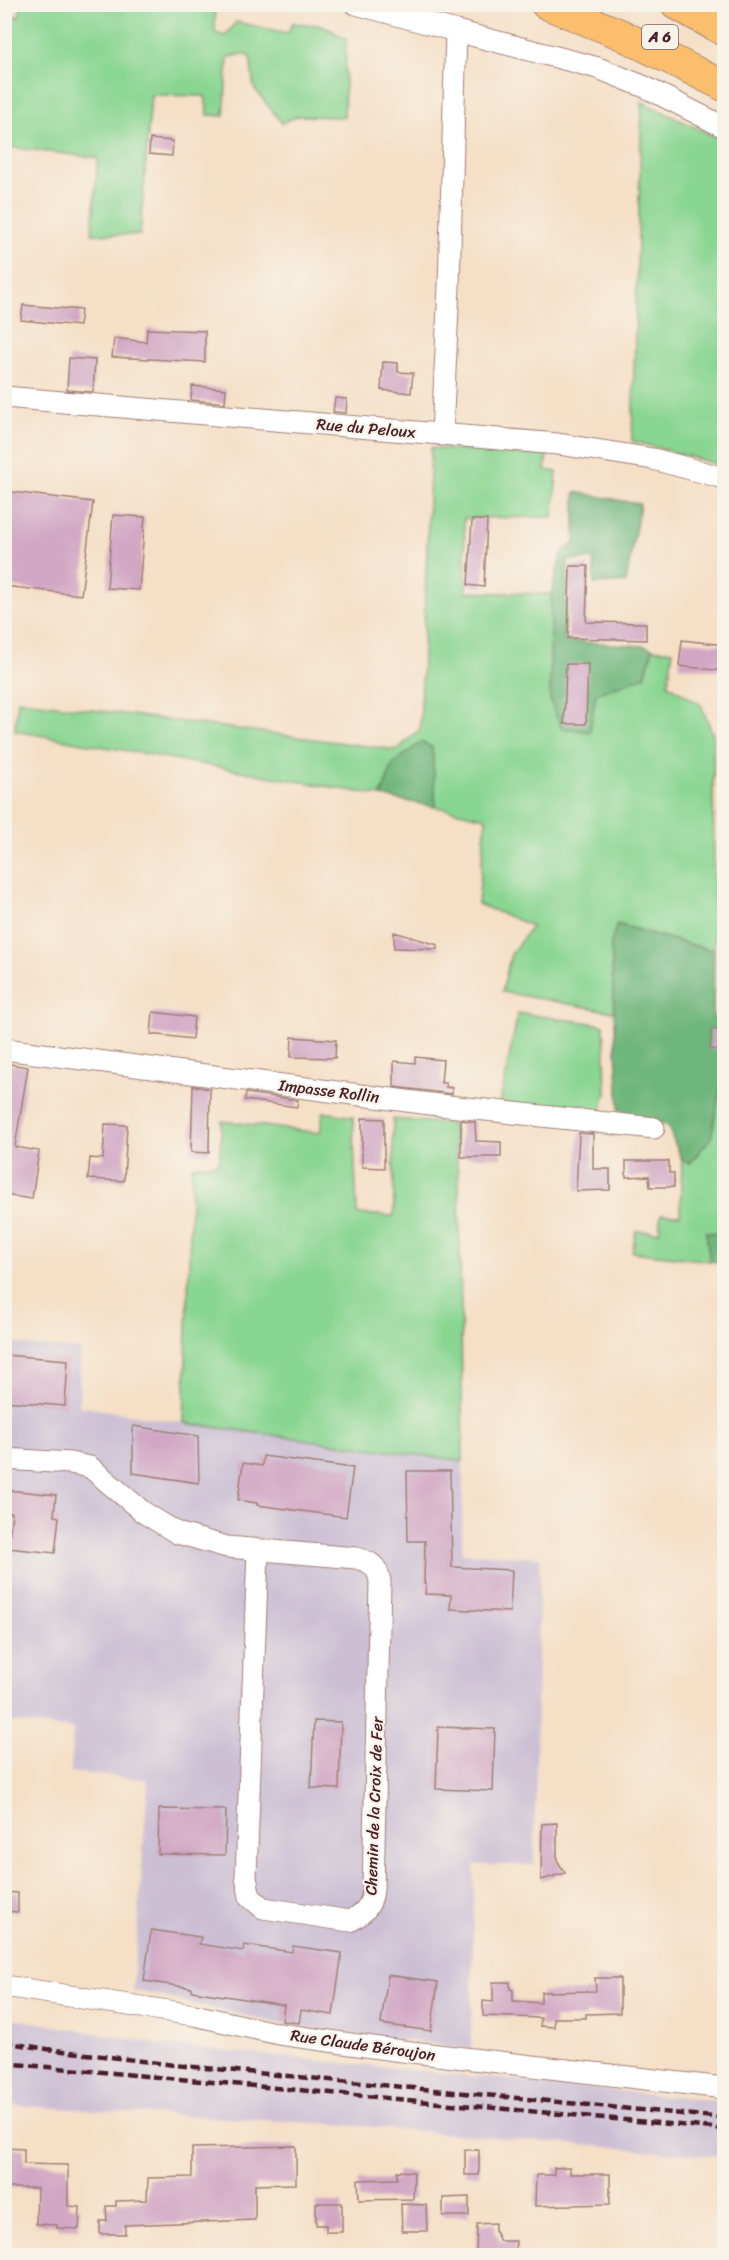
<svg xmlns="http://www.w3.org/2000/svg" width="729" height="2260" viewBox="0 0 729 2260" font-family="Sriracha,sans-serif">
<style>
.industrial{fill:#ccbfd4}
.green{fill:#89d592;stroke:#6a7a5e;stroke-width:1.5}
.forest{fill:#6eb67c;stroke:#5c6a54;stroke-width:1.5}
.building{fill:#d1a7c4}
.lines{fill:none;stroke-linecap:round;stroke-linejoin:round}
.minor-casing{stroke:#a07f78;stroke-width:23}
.highway-casing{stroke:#a07f78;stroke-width:32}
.minor{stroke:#fff;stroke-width:21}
.highway{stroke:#fabe6d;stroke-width:30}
.rail{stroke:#4a1f2b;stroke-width:4.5;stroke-dasharray:9 4.5;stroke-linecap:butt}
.labels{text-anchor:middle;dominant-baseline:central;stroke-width:4.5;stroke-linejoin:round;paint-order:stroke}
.shield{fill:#f7f3e8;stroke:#7e5f64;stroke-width:1.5}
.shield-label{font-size:15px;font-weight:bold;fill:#4a1f2b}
.street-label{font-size:16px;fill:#4a1f2b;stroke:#f7f3e8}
</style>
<rect width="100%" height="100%" fill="#f7f3e8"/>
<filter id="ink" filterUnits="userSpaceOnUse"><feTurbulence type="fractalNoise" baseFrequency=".0167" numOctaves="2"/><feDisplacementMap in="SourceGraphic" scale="12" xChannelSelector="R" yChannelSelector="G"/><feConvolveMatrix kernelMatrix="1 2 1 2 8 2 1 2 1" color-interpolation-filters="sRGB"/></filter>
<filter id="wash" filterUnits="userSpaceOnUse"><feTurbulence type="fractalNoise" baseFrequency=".008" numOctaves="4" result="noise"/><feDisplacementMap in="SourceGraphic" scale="24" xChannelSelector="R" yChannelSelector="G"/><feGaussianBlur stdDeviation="1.35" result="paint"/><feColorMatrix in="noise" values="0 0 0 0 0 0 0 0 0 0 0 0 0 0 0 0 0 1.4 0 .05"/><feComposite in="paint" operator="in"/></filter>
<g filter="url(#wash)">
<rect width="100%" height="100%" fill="#f5dfc6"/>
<path class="industrial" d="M5 1343 80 1350 79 1406 184 1423 463 1461 462 1553 540 1557 534 1865H474L471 2049 285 2025 133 1990 148 1780 71 1772 73 1729 5 1721Z
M5 2017 157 2044 724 2102V2157L347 2125 5 2105Z"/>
<path class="green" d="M21 5H215V33L225 36 236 22 288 33 292 23 322 25 346 39 344 117 297 116 282 123 254 88 250 57 244 54 228 57 224 116 208 115 205 96 151 95 140 235 92 234 98 158 8 147 5 159 4 6 19 18Z
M642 102 724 141V466L632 441Z
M431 448 547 455 545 470 557 472 553 517 464 518 466 592 551 594 550 700 596 694 645 676 653 649 673 651 668 684 701 705 713 735 714 951 617 924 611 943 614 1012 502 992 511 954 532 926 478 904 486 818 436 807 432 747 393 764 381 796 15 731 18 700 397 750 420 729Z
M518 1013 604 1025 606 1094 599 1117 500 1103Z
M724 1070V1234L707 1232 710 1261 632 1252 636 1231 659 1232 661 1214 680 1215 682 1160 691 1163Z
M323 1112 353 1117 357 1214 394 1216 393 1119 453 1124 459 1182 463 1461 184 1423 192 1166 219 1163 222 1121 320 1133Z"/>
<path class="forest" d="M575 492 640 504 626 582 594 584V559L568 560 564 641 645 646 653 649 645 676 596 694 590 732 561 728 550 700 551 594 562 552 575 543Z
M421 742 432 747 436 807 381 796 393 764Z
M617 924 714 951 713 1019 724 1023V1070L711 1138 690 1163 682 1160 667 1125 619 1110 611 943Z
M706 1232 724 1234V1263L710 1261Z"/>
<g id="blocks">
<path class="building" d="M150 139 173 141 172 156 149 154Z
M23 305 81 310 79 326 21 320Z
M147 329 205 331V362L112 357 114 338 146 342Z
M69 358 95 360 93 392 67 390Z
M383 362 398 363V372L413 373 411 393 381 390Z
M192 386 226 389 225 403 191 400Z
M335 398 347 399 346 413 333 412Z
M4 491 93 502 81 595 4 586Z
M113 515 145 517 139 590 107 588Z
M472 520H487L484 587 468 585Z
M570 566H588L586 622 646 623V640L568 638Z
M682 640 724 645V671L679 666Z
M566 664H588L586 724H564Z
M394 932 438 945 437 949 394 948Z
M153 1012 194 1017 192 1039 151 1034Z
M711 1029 724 1031V1051L710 1049Z
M292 1037 336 1040 335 1058 291 1057Z
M415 1057 443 1060 441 1083H446V1087L452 1088V1094L394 1087V1061L415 1063Z
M4 1063 28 1067 15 1147 39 1151 32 1199 4 1195Z
M193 1086 210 1089 209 1153 191 1152Z
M246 1093 298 1100 297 1107 245 1100Z
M362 1118 384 1119V1168L362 1167Z
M461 1120 475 1122 476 1141 501 1142V1157H461Z
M105 1124 127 1125 124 1181 88 1179 90 1158 103 1159Z
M579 1133 593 1134V1169H610V1190L576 1191Z
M626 1161H669V1173H674V1187H650L649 1176 626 1177Z
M4 1355 68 1360 65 1406 4 1401Z
M133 1426 198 1436 199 1483 133 1473Z
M263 1456 353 1468 346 1517 257 1505V1503L238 1500 243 1463 262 1466Z
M407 1471H450L452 1567 512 1570 510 1612 450 1609 451 1595 425 1594 426 1583H424L425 1541H408Z
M8 1490 56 1495 54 1516 59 1517 55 1553 8 1548 12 1513 6 1512Z
M314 1721 341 1722 339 1789 311 1788Z
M438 1727 495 1729 493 1791 436 1789Z
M159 1809 226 1810 225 1855 158 1854Z
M557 1823V1860L565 1873 541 1880 542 1824Z
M4 1892 18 1893V1912L4 1911Z
M151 1930 201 1937 199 1944 243 1951 244 1945 292 1952 293 1946 342 1953 333 2015 301 2010 299 2023 282 2021 284 2005 192 1991V1988L144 1981Z
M388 1975 438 1982 431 2031 381 2024Z
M595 1978H620V2013L586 2014V2018H554V2027L540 2026 541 2018 483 2016V2001L493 2002V1982H510V1989L513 1990V2001L541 2003V1992L596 1991Z
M296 2146V2184L255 2185V2220L125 2225V2234H100V2221H107L106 2206H116V2201L147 2200 148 2178 192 2177V2148Z
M4 2148 24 2149V2164L67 2165 68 2170V2206L80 2207 79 2229 57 2228V2225L36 2224 37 2188H4Z
M465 2150H479V2175H465Z
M570 2167V2174H610V2204L535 2206 536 2175H554V2168Z
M397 2171 414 2172 413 2199 359 2200 358 2180 397 2179Z
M469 2197V2216H443V2198Z
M316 2203H342V2232H326V2225H316Z
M401 2204 426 2205 427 2231H402Z
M495 2223V2231L500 2241H516L515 2255H476L477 2224Z"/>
</g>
</g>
<g filter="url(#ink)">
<use href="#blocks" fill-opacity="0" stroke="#a07f78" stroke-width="1.5"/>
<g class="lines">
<g class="minor-casing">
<path id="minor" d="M356 4 456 31 449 286 442 435
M456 31 598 68 645 87 724 127
M4 397 558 444 653 459 724 478
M4 1049 430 1104 654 1128
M4 1459 70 1463 90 1467 143 1512 177 1533 227 1547 356 1558C371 1562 377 1565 380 1581L373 1890C371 1906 365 1913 350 1921L263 1908 250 1897 246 1877 258 1551
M4 1986 194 2015 279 2034 394 2050 724 2088"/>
</g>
<g class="highway-casing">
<path id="highway" d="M546 4 620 34 724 86
M676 4 724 31"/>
</g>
<use href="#minor" class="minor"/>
<use href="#highway" class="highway"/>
<path class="rail" d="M4 2042 47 2049 174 2065 724 2118
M4 2063 724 2129"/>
</g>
</g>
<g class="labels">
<rect class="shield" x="642" y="25" width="36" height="24" rx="4.5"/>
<g class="shield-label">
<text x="660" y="37">A 6</text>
</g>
<g class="street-label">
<text transform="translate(366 428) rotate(5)">Rue du Peloux</text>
<text transform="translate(329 1091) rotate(7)">Impasse Rollin</text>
<text transform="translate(374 1806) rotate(-88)">Chemin de la Croix de Fer</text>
<text transform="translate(363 2045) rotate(8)">Rue Claude Béroujon</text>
</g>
</g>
<rect width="729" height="2260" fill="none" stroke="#f7f3e8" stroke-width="24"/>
</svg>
